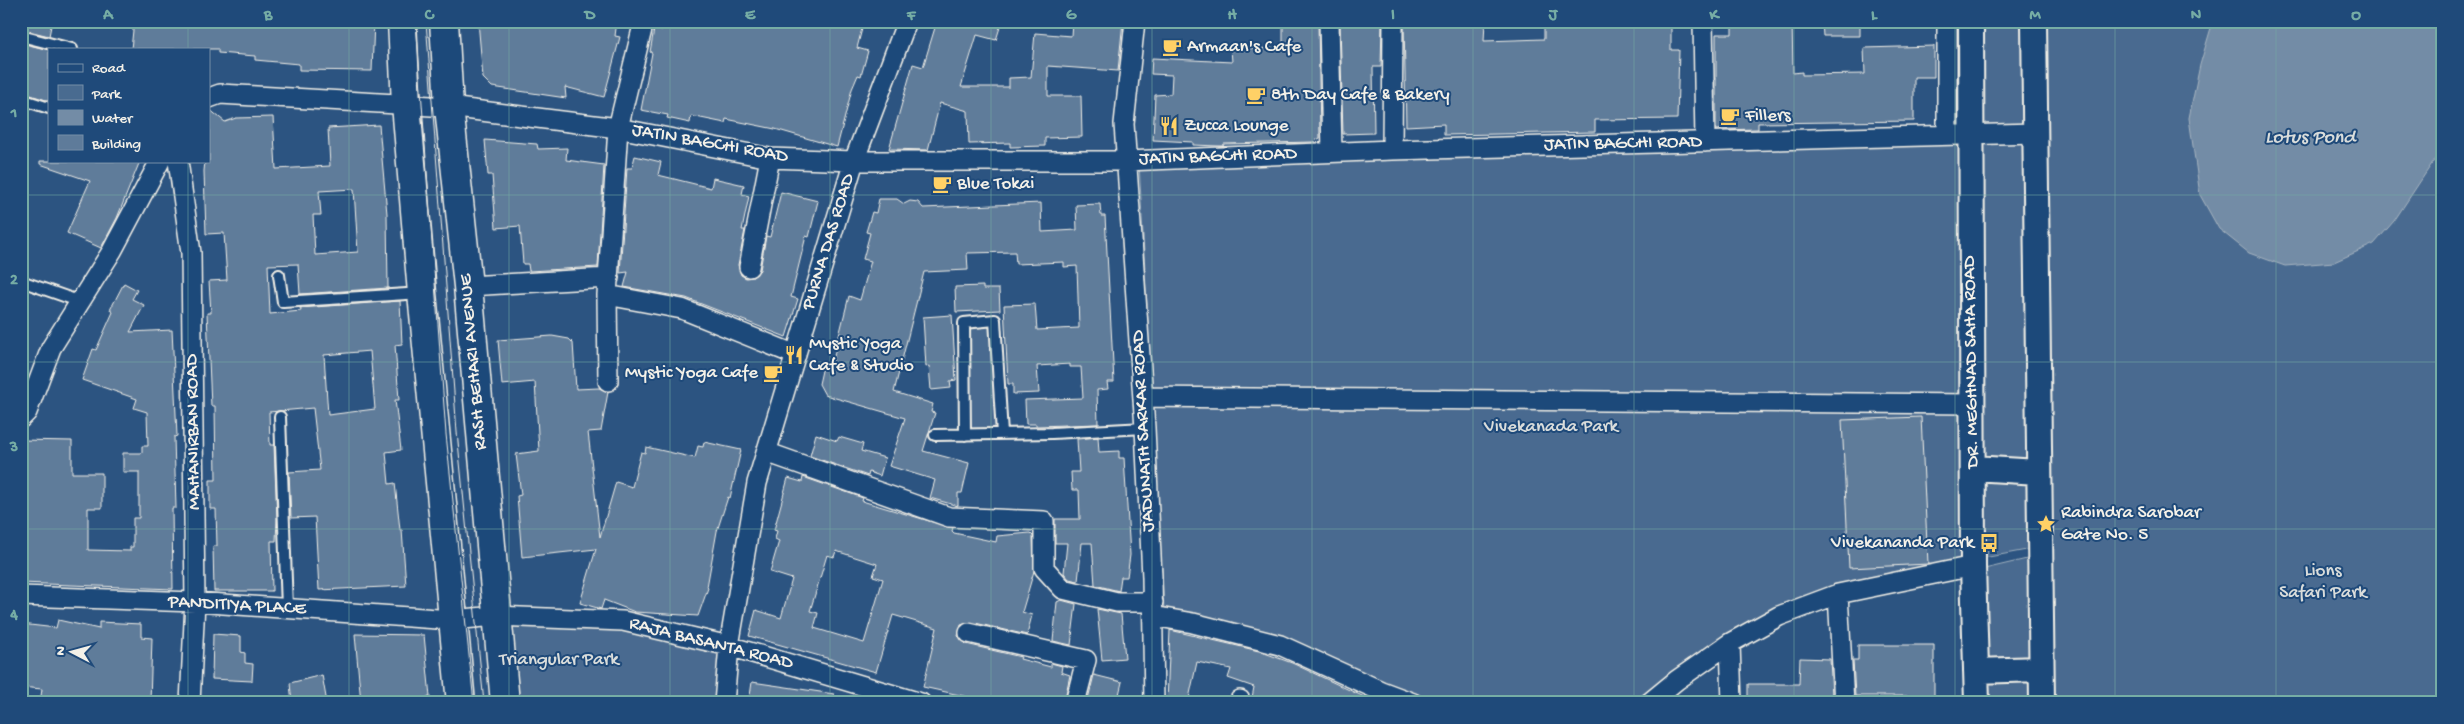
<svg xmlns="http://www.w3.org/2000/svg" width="2464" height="724" viewBox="0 0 2464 724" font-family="'Gochi Hand',sans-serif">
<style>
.green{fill:#496b90;stroke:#9eaebc}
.water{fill:#738ca6;stroke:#a7b4c0}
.building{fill:#5e7b9a;stroke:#f4f1e8;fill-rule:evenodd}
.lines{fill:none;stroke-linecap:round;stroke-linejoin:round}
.service-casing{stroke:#f4f1e8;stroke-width:14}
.minor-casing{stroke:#f4f1e8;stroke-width:22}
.tertiary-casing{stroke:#f4f1e8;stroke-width:28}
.primary-casing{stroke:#f4f1e8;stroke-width:31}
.service{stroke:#1f4a7a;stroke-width:10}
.minor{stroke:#1f4a7a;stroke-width:19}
.tertiary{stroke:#1f4a7a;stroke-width:24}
.primary{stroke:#1f4a7a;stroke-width:28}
.tram{stroke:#f4f1e8;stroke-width:1}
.grid{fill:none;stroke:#76ada5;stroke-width:1;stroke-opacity:0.55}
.labels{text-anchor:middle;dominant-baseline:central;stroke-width:4;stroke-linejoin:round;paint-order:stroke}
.poi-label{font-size:19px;fill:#f4f1e8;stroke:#1f4a7a;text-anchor:start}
.street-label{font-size:19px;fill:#f4f1e8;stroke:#1f4a7a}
.park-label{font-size:19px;fill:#dadddb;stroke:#1f4a7a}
.water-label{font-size:20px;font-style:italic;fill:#dadddb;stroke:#1f4a7a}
.neatline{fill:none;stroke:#76ada5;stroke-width:2}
.grid-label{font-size:16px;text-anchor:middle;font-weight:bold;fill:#76ada5}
</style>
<rect width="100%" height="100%" fill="#2c5481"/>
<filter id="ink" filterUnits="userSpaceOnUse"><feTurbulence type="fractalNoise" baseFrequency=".02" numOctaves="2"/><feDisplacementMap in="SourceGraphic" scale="10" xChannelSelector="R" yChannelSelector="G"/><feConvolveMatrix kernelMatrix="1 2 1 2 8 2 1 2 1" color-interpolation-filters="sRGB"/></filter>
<g filter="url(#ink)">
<path class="green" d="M1977 21H2029L2028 129 1976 130Z
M2041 21H2443V703H2044Z
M2028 138 2032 549 1978 559 1973 140Z
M1960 142 1966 561 1838 587 1642 703H1420L1164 610 1139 163Z
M991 325 997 430H967V327Z
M2031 558 2035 703H1980L1976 571Z
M510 606 724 648 717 703H520Z"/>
<path class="water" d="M2213 21H2443V147L2394 221 2374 244 2334 262 2285 266 2249 253 2219 229 2200 195 2189 118 2200 65Z"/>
<path class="building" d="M21 21H52L49 36 21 29Z
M134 21H374L372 71 299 70V64L255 60V56L218 53V49H131Z
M478 21H617L615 36 620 37 604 97 565 87 566 98 492 87 483 78Z
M664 21H864L857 48 868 51 861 76 858 75 852 89 837 147 775 129 726 119 725 123 691 116 690 123 667 118 668 115 641 110 652 53 650 52 654 29 662 31Z
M937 21H1002L996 40 977 35 961 87H1009V78L1031 77 1035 33 1071 36 1072 21H1123L1118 71 1048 66V96H1081L1082 137 1045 138V146L1010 147V143L969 144 968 111 940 103 928 150 889 149 913 64 923 67Z
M1283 21H1318L1320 138 1313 142 1224 144 1223 146H1218L1193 145V142L1153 140 1155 95 1171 94 1172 75 1151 74 1152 58 1232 62 1231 49 1283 48Z
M1404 21H1485L1484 41 1544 39V21H1671V50H1679L1677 119 1595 120V132L1498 134 1444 135V124L1406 126Z
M1792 21 1793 73 1802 72V75L1865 74 1864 48 1934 46V77H1914V121L1758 123V129L1716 130V34H1732V23Z
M1822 21H1860V36H1823Z
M1382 22 1381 67H1373L1374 133 1343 134 1340 23Z
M21 43 49 50V101L21 92Z
M209 109 225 122 236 118 273 117 276 169 330 166 328 128 379 125 387 214 388 288 300 294 298 264 268 265 270 314 301 311 300 308 400 301 402 344 395 345 399 400H395L401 450 386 452 389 484 395 483 400 530H402L406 586 319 590 315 517 291 518 289 472 320 470 313 408 269 412 270 445H274L277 519 276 541H271L272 591H214L213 546H217L216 509H210V480H216L215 406H211L207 313H211L209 281 227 280 224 233 206 234 204 171 205 161H209ZM354 189 358 252 315 255 313 215H321L319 191ZM370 351 375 409 328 415 324 355Z
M485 140 537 144 538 149 567 148 566 160 604 165 598 267 529 271 528 264H523L520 226 496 228 492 175H488Z
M635 156 661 162 658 175 711 188 713 178 744 185 742 194 749 196 742 230H745L738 265 741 275 746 278 753 277 760 270 766 236 770 237 781 192 818 201 809 237 806 236 791 297 798 299 786 337 686 298 624 287 628 272 620 273 627 168H632Z
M40 161H140L117 218 101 248 67 233 90 181 40 164Z
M879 199H897L904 204 910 201 918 202 923 208 1041 203 1042 232 1077 230 1076 205 1100 204 1101 216H1105L1114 382H1107L1108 389 1097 390 1098 424 1036 426V424H1026L1025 400 1083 398 1081 367H1070V364L1037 366 1039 393 1013 394V384H1008L1004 305 1035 304 1037 330 1079 328 1077 266 1064 267V262L1016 264 1015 252 967 253 968 270 924 272 894 392 933 404 931 412 935 413 923 451 969 463 962 493H958V506L930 498 935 480 889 466 905 418 825 395 819 384 823 366 831 368 849 296 860 300 871 261 863 259 870 233 866 232 872 212 876 213Z
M124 283 137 290 132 299 144 305 130 332 172 330 177 436 174 437 176 508H172L173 589 21 583V440L72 441V473H102V508H88V550L130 551V547H133V518H139V472H123V453H142V446H148L147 412 134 408 137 399 82 380 93 349 96 350 113 312 110 310Z
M983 286V289H999L1000 310 956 312 955 287Z
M952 315 956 380 950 381 951 388 931 390 929 366 926 367 923 317Z
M552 336 569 339 573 343 576 389 599 388 608 392 601 431 588 432 600 537 616 482 632 487 641 452 645 453 646 447 695 458 698 446 703 447 704 442 741 450 730 498 728 497 717 531 707 587 708 588 698 616 635 612 604 600 601 609 580 603 596 549 522 557 517 496 521 495 516 454 539 451 535 382 502 385 498 340Z
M1921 417 1928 564 1849 568 1842 420Z
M816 434 837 441 839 437 863 444 861 451 885 458 880 476 869 472 868 476 810 456Z
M1098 437 1099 452 1119 451V458H1124L1130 555 1127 577H1121L1119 591 1095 585 1092 543H1082L1078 581 1069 579 1064 573 1067 543H1055V519H1080L1079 490H1072L1071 472H1079L1077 439Z
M803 477 863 498 862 501 953 528 952 531 954 533 996 542 997 536 1030 533 1033 536 1034 571 1022 612 1032 615 1027 635 971 622 961 625 958 636 966 644 1021 657 1020 659 1051 667V663L1062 666 1061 672 1070 675 1064 703H996L923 687 937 628 893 615 876 672 749 636 756 610 781 618 792 579 770 572 779 541 775 539 777 531 774 530 788 478 802 482ZM836 551 877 564 873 576 883 579 864 643 814 628 818 613 810 611 827 555 834 557Z
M1061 600 1076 604 1071 645 1053 641 1057 602Z
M1097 609 1121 614 1125 658 1102 660Z
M58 620 99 629V622L141 624V637L152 638 150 703H40L42 689 21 687V624L56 628Z
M1170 630 1259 651 1292 663 1377 703H1251L1254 687 1228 678 1231 669 1197 662 1188 703H1167Z
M213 634 241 636V652L245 653V663L253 664 252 681 212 679Z
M355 634 424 635 430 697 413 699V703H361Z
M1858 645H1934V696H1855L1853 660H1858Z
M1800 658 1830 659 1832 696H1831L1830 703H1748V684H1799Z
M322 675 327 703H292L290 683Z
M1094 675 1122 682 1117 703H1087Z
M752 682 834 694V703H749Z"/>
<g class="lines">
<g class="service-casing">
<path id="service" d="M21 36 72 49
M21 99 49 108
M279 275 283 302 422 293
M21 281 81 302
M280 417 287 608
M935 435 1052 433 1145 428
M965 435 964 323 995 320 1002 434"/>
</g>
<g class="minor-casing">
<path id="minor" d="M1135 21 1124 124 1145 428 1152 577 1154 703
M1329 21 1332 152
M1703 21 1705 142
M1947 21V135
M209 98 220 94 449 107 618 128 770 158 854 161H1126L1392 150 2035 133
M1392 150 1393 21
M178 161 191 253 195 602 190 703
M749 267 770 158
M468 286 609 278
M607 295 682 309 796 355
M608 381 607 295 618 128 644 21
M1143 397 1972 404
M21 418 27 412 51 348 112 251 160 161
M766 452 949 517 1044 521V568L1063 589 1117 602H1153
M1838 594 1844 703
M21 596 195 602 452 620 496 616 623 621 729 646 921 703
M1153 616 1193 623 1280 645 1381 691 1413 703
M969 633 1086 660 1075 703
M1730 643 1732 703
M724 703 729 646 757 483 854 161 907 21
M1239 703 1240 700
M1649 703 1677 680 1730 643 1779 616 1838 594 1973 566"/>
</g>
<g class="tertiary-casing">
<path id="tertiary" d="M1971 21 1973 566 1977 703
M2034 21 2042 703
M1973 468 2038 472
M1976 671 2041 669"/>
</g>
<g class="primary-casing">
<path id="primary" d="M402 21 406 104 422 293 461 703
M444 21 449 107 468 286 505 703"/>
</g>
<use href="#service" class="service"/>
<use href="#minor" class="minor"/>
<use href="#tertiary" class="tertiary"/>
<use href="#primary" class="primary"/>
<path class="tram" d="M416 21 446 434 474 703
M426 21 457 432 484 703"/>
</g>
</g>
<path class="grid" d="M188 21V49M349 21V703M509 21V703M670 21V703M830 21V703M991 21V703M1152 21V703M1312 21V703M1473 21V703M1634 21V703M1794 21V703M1955 21V703M2115 21V703M2276 21V703M188 161V703M21 195H2443M21 362H2443M21 529H2443"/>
<defs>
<g id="cafe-bare" transform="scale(1.5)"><path d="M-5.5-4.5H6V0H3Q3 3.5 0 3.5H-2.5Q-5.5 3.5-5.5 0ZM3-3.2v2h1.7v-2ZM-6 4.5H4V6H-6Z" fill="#ffd166" stroke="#1f4a7a" stroke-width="2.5" paint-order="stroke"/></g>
<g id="restaurant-bare" transform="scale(1.5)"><path d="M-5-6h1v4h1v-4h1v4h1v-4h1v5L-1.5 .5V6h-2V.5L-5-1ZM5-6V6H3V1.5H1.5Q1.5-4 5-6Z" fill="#ffd166" stroke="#1f4a7a" stroke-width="2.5" paint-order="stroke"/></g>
<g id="sight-bare" transform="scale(1.5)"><path d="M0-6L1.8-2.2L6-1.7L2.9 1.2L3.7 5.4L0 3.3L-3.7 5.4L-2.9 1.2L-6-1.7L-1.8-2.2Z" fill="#ffd166" stroke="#1f4a7a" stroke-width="2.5" paint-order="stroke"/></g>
<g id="bus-bare" transform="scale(1.5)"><path d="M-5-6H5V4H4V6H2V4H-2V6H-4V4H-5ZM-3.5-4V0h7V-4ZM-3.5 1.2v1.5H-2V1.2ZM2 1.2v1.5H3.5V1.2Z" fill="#ffd166" stroke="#1f4a7a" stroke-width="2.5" paint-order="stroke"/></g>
</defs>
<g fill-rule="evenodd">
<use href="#cafe-bare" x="1172" y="47"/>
<use href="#cafe-bare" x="1256" y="95"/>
<use href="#cafe-bare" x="1730" y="116"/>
<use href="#restaurant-bare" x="1169" y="126"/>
<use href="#cafe-bare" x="942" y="184"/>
<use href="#restaurant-bare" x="794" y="355"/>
<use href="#cafe-bare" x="773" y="373"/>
<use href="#sight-bare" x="2046" y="524"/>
<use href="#bus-bare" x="1989" y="543"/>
</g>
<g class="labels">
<g class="poi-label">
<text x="1187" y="47">Armaan's Cafe</text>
<text x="1271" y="95">8th Day Cafe &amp; Bakery</text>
<text x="1745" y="116">Fillers</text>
<text x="1184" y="126">Zucca Lounge</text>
<text x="957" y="184">Blue Tokai</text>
<text x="809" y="344">Mystic Yoga<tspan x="809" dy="22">Cafe &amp; Studio</tspan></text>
<text x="758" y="373" text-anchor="end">Mystic Yoga Cafe</text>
<text x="2061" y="513">Rabindra Sarobar<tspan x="2061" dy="22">Gate No. 5</tspan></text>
<text x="1974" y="543" text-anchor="end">Vivekananda Park</text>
</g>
<g class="street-label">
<text transform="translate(710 144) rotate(10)">JATIN BAGCHI ROAD</text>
<text transform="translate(1623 144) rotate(-1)">JATIN BAGCHI ROAD</text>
<text transform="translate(1218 157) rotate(-2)">JATIN BAGCHI ROAD</text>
<text transform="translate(829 242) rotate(-73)">PURNA DAS ROAD</text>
<text transform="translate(474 362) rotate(-95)">RASH BEHARI AVENUE</text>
<text transform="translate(1972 362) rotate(-91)">DR. MEGHNAD SAHA ROAD</text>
<text transform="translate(1144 431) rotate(-93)">JADUNATH SARKAR ROAD</text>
<text transform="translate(194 432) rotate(-91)">MAHANIRBAN ROAD</text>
<text transform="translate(237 606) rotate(3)">PANDITIYA PLACE</text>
<text transform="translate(711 644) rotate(14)">RAJA BASANTA ROAD</text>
</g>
<g class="park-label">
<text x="1551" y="427">Vivekanada Park</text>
<text x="2323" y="571">Lions<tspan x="2323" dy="22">Safari Park</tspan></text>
<text x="559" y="660">Triangular Park</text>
</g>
<g class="water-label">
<text x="2310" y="138">Lotus Pond</text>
</g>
</g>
<rect width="2464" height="724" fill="none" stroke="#1f4a7a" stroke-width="55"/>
<rect x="48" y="48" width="162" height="115" fill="#1f4a7a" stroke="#748da6"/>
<rect x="58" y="64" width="25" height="8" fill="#1f4a7a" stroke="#748da6"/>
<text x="92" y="72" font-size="15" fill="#f4f1e8">Road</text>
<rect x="58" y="85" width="25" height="15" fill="#496b90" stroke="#748da6"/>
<text x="92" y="98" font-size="15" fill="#f4f1e8">Park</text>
<rect x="58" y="110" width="25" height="15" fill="#738ca6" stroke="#748da6"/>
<text x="92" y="122" font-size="15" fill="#f4f1e8">Water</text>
<rect x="58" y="135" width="25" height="15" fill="#5e7b9a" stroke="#748da6"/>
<text x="92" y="148" font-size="15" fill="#f4f1e8">Building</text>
<g transform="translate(72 652) rotate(276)" stroke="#1f4a7a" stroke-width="4" paint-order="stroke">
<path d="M0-4L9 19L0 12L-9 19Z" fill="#f4f1e8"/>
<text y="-8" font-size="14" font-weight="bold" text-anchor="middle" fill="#f4f1e8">N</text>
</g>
<rect x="28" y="28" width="2408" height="668" class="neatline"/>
<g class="grid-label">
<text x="108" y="19">A</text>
<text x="268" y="19">B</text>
<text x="429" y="19">C</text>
<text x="590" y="19">D</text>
<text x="750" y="19">E</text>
<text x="911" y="19">F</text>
<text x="1071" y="19">G</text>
<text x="1232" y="19">H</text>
<text x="1393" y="19">I</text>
<text x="1553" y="19">J</text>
<text x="1714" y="19">K</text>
<text x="1874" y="19">L</text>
<text x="2035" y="19">M</text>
<text x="2196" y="19">N</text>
<text x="2356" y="19">O</text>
<text x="14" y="117">1</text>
<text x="14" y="284">2</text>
<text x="14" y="451">3</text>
<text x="14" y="619">4</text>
</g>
</svg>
